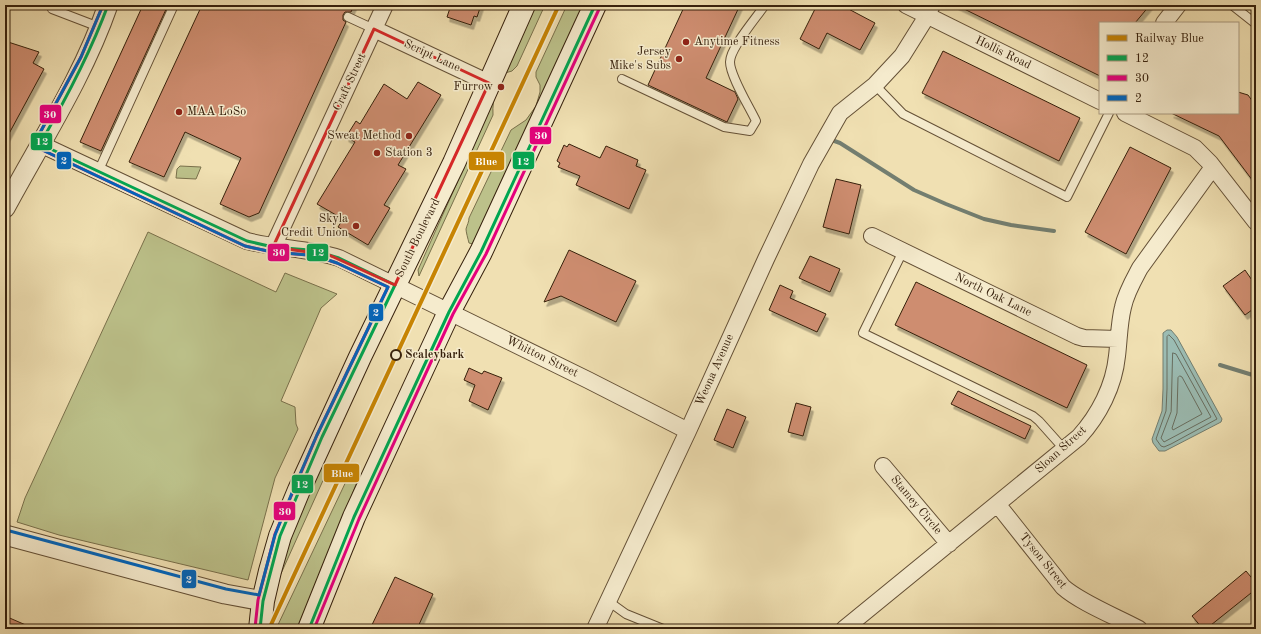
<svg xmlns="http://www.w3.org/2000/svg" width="1261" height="634" viewBox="0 0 1261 634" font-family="'Old Standard TT',serif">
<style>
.green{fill:#bcc18a;stroke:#79704b}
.water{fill:#9bbcb3;stroke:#737e70}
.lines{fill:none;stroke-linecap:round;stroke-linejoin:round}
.shore{stroke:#686e60;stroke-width:1}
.stream{stroke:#737e70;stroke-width:4}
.building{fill:#ce8d6f;stroke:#36200c;filter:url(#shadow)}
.service-casing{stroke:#645036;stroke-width:10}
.minor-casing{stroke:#645036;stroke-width:18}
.tertiary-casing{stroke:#645036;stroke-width:21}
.secondary-casing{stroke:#36200c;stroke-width:24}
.service{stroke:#f5ebcd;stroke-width:8}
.minor{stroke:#f5ebcd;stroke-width:16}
.tertiary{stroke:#f5ebcd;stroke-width:19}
.secondary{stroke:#f5ebcd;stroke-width:22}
.bus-1-casing{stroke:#f5ebcd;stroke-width:6}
.bus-2-casing{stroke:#f5ebcd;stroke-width:6}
.bus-3-casing{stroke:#f5ebcd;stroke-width:6}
.bus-1{stroke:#00a651;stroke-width:3}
.bus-2{stroke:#e5007d;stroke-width:3}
.bus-3{stroke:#0065bd;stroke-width:3}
.rail-1-casing{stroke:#f5ebcd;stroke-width:7}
.rail-1{stroke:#c78403;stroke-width:4}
.marked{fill:none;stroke:#d62828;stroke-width:3;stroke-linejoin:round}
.poi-dot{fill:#8f2418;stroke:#f5ebcd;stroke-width:1.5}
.stop-dot{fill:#f5ebcd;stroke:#36200c;stroke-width:2}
.labels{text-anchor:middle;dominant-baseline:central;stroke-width:3;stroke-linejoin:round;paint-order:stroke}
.poi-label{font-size:12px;fill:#36200c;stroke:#f5ebcd;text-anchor:end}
.street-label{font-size:12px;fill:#36200c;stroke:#f5ebcd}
.stop-label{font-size:12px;font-weight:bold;fill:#36200c;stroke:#f5ebcd;text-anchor:start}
.line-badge{stroke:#f5ebcd;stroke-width:1.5}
.badge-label{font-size:11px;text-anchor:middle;font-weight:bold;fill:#fff}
</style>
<defs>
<filter id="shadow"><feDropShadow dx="2.5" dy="4.5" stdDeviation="0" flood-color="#0004"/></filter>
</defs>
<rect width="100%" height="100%" fill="#f0e0b2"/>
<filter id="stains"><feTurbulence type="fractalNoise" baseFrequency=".005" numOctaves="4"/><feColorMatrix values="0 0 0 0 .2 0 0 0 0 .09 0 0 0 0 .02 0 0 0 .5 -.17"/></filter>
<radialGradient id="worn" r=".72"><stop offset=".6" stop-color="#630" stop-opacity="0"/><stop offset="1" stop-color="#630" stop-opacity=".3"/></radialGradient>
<path class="green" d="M532 5H545L517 66 512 71 505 73C497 89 492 97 493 115L419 276 418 270 457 183 463 166Z
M567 5H587L475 242 473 244 469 243C468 239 466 232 466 229 467 225 469 222 469 218L511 130 526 120 536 106 540 92V85L536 77V72Z
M180 166 201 167 196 179 176 178 177 169Z
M148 232 276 292 285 273 337 294 321 308 281 401 295 407 296 424 298 429 275 478 248 580 59 535 17 522 25 498Z
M322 463 330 465 279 578C290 537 304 501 322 463Z
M350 473 356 475 358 479 301 629H276Z"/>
<path class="water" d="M1167 330H1171L1177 337 1222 419 1221 422 1165 451H1159L1153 443 1152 439 1162 411 1163 389V333Z"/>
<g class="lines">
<path class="shore" d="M1169 335 1174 340 1217 419 1171 444 1164 447 1161 446 1156 439 1166 411 1167 389V337Z
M1173 353 1176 354 1211 417 1164 442 1161 438 1171 412Z
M1180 376 1182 377 1202 414 1173 430 1172 428 1177 413 1178 378Z"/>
<path class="stream" d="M829 139 840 143 914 190 946 204 984 219 1011 225 1054 231
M1220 365 1256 376"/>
</g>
<path class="building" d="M143 5H168L101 151 80 142Z
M202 5H354L351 12H345L343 15V20L346 22 259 213 249 217 220 204 241 158 185 132 164 177 129 162Z
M448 5H481L477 17 474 16 471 25 447 17 450 8 448 7Z
M685 5H740L706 78 735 92 738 99 727 122 648 85Z
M817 5H841L875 23 860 50 827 33 819 49 800 39Z
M956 5H1070L1078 9 1082 5H1150L1135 23H1100V76Z
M5 41 39 52 33 63 44 69 5 141Z
M943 51 1080 118 1059 161 922 93Z
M418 82 441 95 398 165 406 169 384 205 390 208 368 245 338 227 343 219 317 204 355 142 346 137 356 121 360 124 384 84 407 99Z
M1238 92 1248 95 1256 106V185L1219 136 1171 113H1238Z
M569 144 600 158 606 146 638 160 636 166 646 170 629 209 576 185 580 176 558 167 560 163 557 161 564 145 567 147Z
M1130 147 1171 168 1126 254 1085 232Z
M836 179 861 185 849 234 823 227Z
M569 250 636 281 616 322 561 296 544 302Z
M810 256 840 269 830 292 799 278Z
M1245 270 1256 286V307L1245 315 1223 286Z
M916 282 1087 365 1067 408 895 325Z
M780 285 793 291 790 298 826 314 817 332 769 310Z
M469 368 482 374 484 371 502 378 488 410 469 401 475 385 464 380Z
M958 391 1031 426 1025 439 951 404Z
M796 403 811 407 803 436 788 432Z
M727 409 746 417 733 448 714 440Z
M1246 571 1256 583V589L1206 629H1203L1192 616Z
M395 577 433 594 417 629H370Z
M5 616 35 629H5Z"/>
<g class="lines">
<g class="service-casing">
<path id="service" d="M1232 5 1256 24
M52 9 99 27
M348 17 374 29
M622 79 724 127 750 131 756 121C750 108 730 76 730 62 730 48 756 18 765 5
M875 85 903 114 1067 197 1109 113
M98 172 174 5
M903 251 863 333 1033 416 1039 421 1064 449
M608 601 626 614 663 629"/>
</g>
<g class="minor-casing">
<path id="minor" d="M906 5 1100 101
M1164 23 1178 5
M374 29 489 83
M1125 113 1195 148 1210 163 1256 222
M40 144 247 241C278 249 309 248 339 258L588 380 688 431
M872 236 1077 336 1084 338 1118 339
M273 247 385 5
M883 466 949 544
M998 505 1063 587C1081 603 1117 617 1139 629
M595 629 688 431 766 259 811 164 840 113 875 85 902 56 927 16 932 5
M844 629 1079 437C1099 415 1114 386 1117 356 1119 340 1119 323 1123 307 1126 293 1133 281 1140 268L1213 167"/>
</g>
<g class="tertiary-casing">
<path id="tertiary" d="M5 208C41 141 83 77 108 5
M5 535 225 594 263 601"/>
</g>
<g class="secondary-casing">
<path id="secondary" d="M260 629 263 601 270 571 280 536 299 490 360 357 454 163 524 5
M309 629 354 517 449 312 481 252 595 5"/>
</g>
<use href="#service" class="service"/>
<use href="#minor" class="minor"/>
<use href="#tertiary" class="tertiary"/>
<use href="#secondary" class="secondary"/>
<g class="bus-1-casing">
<path id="bus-1" d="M108 5C90 54 66 99 40 144L247 241 273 247 309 250 329 255 339 258 395 285 322 437 280 536 263 601 260 629
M309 629 354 517 449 312 481 252 595 5"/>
</g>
<g class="bus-2-casing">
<path id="bus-2" d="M103 5 81 57 35 142 36 147 245 246 272 252 308 255 328 260 337 263 388 287 317 435 275 534 258 600 255 628
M314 629 359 519 453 314 486 254 600 7"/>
</g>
<g class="bus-3-casing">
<path id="bus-3" d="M6 530 226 589 259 595 275 535 294 488 317 435 388 287 337 263 328 260 308 255 272 252 245 246 36 147 35 142 81 57 103 5"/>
</g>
<use href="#bus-1" class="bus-1"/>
<use href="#bus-2" class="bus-2"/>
<use href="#bus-3" class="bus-3"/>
<g class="rail-1-casing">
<path id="rail-1" d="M269 629 559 5"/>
</g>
<use href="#rail-1" class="rail-1"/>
</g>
<path class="marked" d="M374 29 489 83 395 285 329 255 273 247Z"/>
<g class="poi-dot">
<circle cx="686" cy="42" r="4"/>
<circle cx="679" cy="59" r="4"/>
<circle cx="501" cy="87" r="4"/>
<circle cx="179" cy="112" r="4"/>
<circle cx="409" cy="136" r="4"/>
<circle cx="377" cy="153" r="4"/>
<circle cx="356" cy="226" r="4"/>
</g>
<circle class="stop-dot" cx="396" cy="355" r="5"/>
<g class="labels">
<g class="poi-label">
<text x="694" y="42" text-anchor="start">Anytime Fitness</text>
<text x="671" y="52">Jersey<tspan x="671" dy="14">Mike's Subs</tspan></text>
<text x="493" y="87">Furrow</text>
<text x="187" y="112" text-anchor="start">MAA LoSo</text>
<text x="401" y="136">Sweat Method</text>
<text x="385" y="153" text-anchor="start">Station 3</text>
<text x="348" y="219">Skyla<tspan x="348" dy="14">Credit Union</tspan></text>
</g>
<g class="street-label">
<text transform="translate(1003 53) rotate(26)">Hollis Road</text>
<text transform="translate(432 56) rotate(25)">Script Lane</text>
<text transform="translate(350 82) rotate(-65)">Craft Street</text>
<text transform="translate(418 238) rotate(-64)">South Boulevard</text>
<text transform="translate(993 295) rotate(26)">North Oak Lane</text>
<text transform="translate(542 357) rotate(26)">Whitton Street</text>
<text transform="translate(715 370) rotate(-66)">Weona Avenue</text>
<text transform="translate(1061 450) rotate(-42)">Sloan Street</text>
<text transform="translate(916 505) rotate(50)">Stamey Circle</text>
<text transform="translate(1043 561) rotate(51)">Tyson Street</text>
</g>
<g class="stop-label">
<text x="405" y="355">Scaleybark</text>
</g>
</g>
<g class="line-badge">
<rect x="39" y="104" width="23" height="20" rx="4" fill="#e5007d"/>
<rect x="529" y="126" width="23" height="19" rx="4" fill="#e5007d"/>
<rect x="30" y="132" width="23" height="19" rx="4" fill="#00a651"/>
<rect x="56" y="151" width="16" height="19" rx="4" fill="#0065bd"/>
<rect x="512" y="151" width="23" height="19" rx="4" fill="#00a651"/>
<rect x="468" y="151" width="37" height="20" rx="4" fill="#c78403"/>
<rect x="306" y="243" width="23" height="19" rx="4" fill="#00a651"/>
<rect x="267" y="243" width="23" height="19" rx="4" fill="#e5007d"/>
<rect x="368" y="303" width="16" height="19" rx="4" fill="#0065bd"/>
<rect x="323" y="463" width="37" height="20" rx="4" fill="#c78403"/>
<rect x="291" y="474" width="23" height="20" rx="4" fill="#00a651"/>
<rect x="273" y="501" width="23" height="20" rx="4" fill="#e5007d"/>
<rect x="181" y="569" width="16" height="20" rx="4" fill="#0065bd"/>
</g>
<g class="badge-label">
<text x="50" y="118">30</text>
<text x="541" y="139">30</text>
<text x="42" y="145">12</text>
<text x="64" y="164">2</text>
<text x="523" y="165">12</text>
<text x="486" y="165">Blue</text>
<text x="318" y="256">12</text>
<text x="279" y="256">30</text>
<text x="376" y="316">2</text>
<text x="342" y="477">Blue</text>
<text x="302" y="488">12</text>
<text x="285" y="515">30</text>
<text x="189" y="583">2</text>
</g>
<rect width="1261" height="634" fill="none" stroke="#f0e0b2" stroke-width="20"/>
<rect x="6" y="6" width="1249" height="622" fill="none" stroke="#36200c" stroke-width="2"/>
<rect x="10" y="10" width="1241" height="614" fill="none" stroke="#36200c"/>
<rect x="1099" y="22" width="140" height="92" fill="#f5ebcd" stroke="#a99a80"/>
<rect x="1107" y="35" width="20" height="6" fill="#c78403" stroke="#a99a80"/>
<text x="1135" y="42" font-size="12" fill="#36200c">Railway Blue</text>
<rect x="1107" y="55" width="20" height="6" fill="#00a651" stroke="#a99a80"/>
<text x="1135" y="62" font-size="12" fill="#36200c">12</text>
<rect x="1107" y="75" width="20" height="6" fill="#e5007d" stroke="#a99a80"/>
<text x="1135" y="82" font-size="12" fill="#36200c">30</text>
<rect x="1107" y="95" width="20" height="6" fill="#0065bd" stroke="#a99a80"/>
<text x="1135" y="102" font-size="12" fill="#36200c">2</text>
<rect width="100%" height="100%" filter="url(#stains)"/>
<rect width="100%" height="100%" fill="url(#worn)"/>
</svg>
